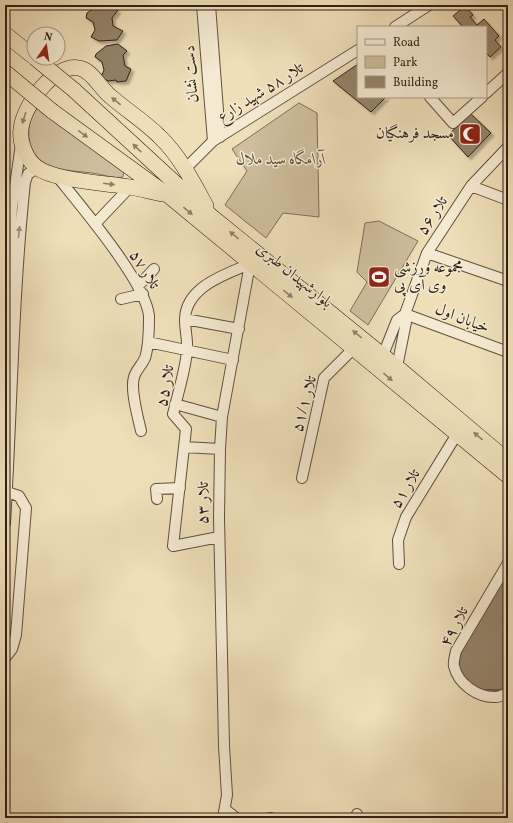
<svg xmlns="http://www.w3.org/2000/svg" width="513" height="823" viewBox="0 0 513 823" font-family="Vollkorn,Amiri,serif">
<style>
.green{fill:#cebe9d;stroke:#7f6e5a}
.building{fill:#93836b;stroke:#301f17;filter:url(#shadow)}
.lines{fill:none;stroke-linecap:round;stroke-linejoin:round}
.minor-casing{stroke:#604f40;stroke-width:12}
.highway-casing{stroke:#301f17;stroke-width:16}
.minor{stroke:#f4ead2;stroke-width:10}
.highway{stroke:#eedfb9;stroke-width:15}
.highway-bridge-casing{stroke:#301f17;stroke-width:16;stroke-linecap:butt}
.highway-bridge{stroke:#eedfb9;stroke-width:15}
.oneway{fill:#8f7f68}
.oneway2{fill:#9c8f7e}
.labels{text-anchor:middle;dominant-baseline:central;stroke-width:3;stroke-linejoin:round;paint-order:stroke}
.street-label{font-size:16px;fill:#301f17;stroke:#f4ead2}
.poi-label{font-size:16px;fill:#301f17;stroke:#f4ead2;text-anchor:end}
.park-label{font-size:16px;font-style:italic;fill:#5f4f3f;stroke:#f4ead2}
</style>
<defs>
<filter id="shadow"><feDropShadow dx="3" dy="3" stdDeviation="1" flood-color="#0004"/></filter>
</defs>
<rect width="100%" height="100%" fill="#eedfb9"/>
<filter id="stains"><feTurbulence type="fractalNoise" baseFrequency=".005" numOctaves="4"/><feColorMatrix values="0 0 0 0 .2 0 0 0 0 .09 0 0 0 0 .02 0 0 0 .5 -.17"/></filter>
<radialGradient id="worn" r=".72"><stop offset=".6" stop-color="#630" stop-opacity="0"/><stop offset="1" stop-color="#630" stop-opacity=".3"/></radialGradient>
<path class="green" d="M299 103 317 113 319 217 283 213 266 238 225 205 247 171 232 149Z
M37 108 124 171 123 177C114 179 101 174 92 173 66 170 32 170 29 137 28 125 31 117 37 108Z
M379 221 418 241 368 325 350 311 367 282 357 272 365 223Z"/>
<path class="building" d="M108 5 118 10 112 18 113 26 123 31 117 40 99 41 91 37 95 30 93 22 86 18 87 13 97 6Z
M465 6 473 15 470 17 477 25 484 19 499 36 495 40 501 47 490 57 486 53V27H463L453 16Z
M118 44 127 51 123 55 125 66 131 69 126 81 117 82 116 80 108 81 101 77 104 70 102 62 95 57 96 54 106 46Z
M358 64V97H386L371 112 333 81Z
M471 114 491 133 468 157 448 135Z
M508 571V685L501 690H479L470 685 464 677 459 667 460 653Z"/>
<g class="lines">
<g class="minor-casing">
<path id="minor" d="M202 5 213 141
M210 5 220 137
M395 27 429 5
M486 93 508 73
M430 97 453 123 482 97
M186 168 213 141 358 50
M56 175C79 204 146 282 149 316 149 329 149 346 145 358 142 365 136 370 134 377 130 390 138 417 141 431
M471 186 508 200
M95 224 130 187
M427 253 508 281
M138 286 154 269
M121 299 143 294
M405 314 508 352
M185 319 239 329
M5 341 12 207 21 144
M148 342 233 360
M383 355 397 320 405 314
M397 367 406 322 405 314 427 253 471 186 508 147
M175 404 222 417
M184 447 220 449
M302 478 324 378 354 348
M157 499 156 489 180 488
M5 523C12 409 13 295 25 182L28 174 37 168
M219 537 173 546 186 429 173 414C178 393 185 372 187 351 188 341 185 330 185 320 185 287 226 274 250 264
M508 563 456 651C455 656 453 662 454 666 458 684 478 698 496 697 500 697 504 694 508 693
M399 564 398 540 406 517 457 434
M5 658 12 649 16 635 26 508 19 496 7 492
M226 810 236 818
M223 818 227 795 224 746 219 518 220 449 222 417 250 264
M270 818H271
M356 818 357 814"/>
</g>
<g class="highway-casing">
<path id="highway" d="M5 34 34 57
M74 90 211 216 397 367 508 461
M52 111 169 196 508 476
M162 194C152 192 141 189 130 187 106 183 54 181 36 167 26 159 19 141 21 129 23 106 54 63 79 68 92 70 100 88 110 96 126 110 144 121 159 136 180 156 193 182 206 206"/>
</g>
<use href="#minor" class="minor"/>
<use href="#highway" class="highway"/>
<g class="highway-bridge-casing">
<path id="highway-bridge" d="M35 58 74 90
M5 72 52 111"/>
</g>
<use href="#highway-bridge" class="highway-bridge"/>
</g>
<defs><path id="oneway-solid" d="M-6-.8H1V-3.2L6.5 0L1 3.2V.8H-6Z"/></defs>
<g class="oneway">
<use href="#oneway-solid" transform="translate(116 101) rotate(-141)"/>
<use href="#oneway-solid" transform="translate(24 118) rotate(108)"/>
<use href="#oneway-solid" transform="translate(83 134) rotate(36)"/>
<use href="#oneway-solid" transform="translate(137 148) rotate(-137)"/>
<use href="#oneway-solid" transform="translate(109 184) rotate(7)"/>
<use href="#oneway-solid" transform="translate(188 211) rotate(40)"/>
<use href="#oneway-solid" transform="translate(234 235) rotate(-141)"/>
<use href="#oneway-solid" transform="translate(288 294) rotate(39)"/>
<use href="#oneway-solid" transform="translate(357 334) rotate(-141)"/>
<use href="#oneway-solid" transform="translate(388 377) rotate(40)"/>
<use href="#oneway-solid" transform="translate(478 436) rotate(-140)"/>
</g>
<use class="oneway2" href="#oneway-solid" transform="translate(19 232) rotate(-84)"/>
<defs>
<g id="mosque-square" transform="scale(1.15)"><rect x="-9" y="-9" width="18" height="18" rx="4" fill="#8f2418" stroke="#f4ead2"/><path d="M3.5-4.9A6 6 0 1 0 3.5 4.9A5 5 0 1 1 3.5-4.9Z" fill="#fff"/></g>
<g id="stadium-square" transform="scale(1.15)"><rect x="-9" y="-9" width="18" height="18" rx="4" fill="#8f2418" stroke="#f4ead2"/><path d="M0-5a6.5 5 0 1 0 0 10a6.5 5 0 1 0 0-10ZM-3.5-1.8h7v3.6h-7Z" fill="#fff"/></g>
</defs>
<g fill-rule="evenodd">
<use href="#mosque-square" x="470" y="134"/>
<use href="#stadium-square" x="379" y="277"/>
</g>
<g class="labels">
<g class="street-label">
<text transform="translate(192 74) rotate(-94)">دست نشان</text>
<text transform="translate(261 93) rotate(-32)">تلار ۵۸ شهید زارع</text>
<text transform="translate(433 216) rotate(-57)">تلار ۵۶</text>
<text transform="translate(144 270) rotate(58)">تلار ۵۷</text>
<text transform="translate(294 276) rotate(39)">بلوارشهیدان طبری</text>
<text transform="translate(462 319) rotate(21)">خیابان اول</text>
<text transform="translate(166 386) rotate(-80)">تلار ۵۵</text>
<text transform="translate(305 404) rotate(-75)">تلار ۵۱/۱</text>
<text transform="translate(406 489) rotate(-59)">تلار ۵۱</text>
<text transform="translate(204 503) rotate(-90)">تلار ۵۳</text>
<text transform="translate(455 627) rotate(-62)">تلار ۴۹</text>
</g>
<g class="poi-label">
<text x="454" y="134">مسجد فرهنگیان</text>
<text x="394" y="268" text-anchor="start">مجموعه ورزشی<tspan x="394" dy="18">وی آی پی</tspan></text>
</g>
<g class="park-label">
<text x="281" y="160">آرامگاه سید ملال</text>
</g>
</g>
<rect width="513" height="823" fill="none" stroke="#eedfb9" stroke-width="20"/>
<rect x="6" y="6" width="501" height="811" fill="none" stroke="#301f17" stroke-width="2"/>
<rect x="10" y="10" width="493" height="803" fill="none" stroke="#301f17"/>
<rect x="357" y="26" width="130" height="72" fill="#f4ead2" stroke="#a69987"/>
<rect x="365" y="39" width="20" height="6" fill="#f4ead2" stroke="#a69987"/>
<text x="393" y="46" font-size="12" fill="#301f17">Road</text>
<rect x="365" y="56" width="20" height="12" fill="#cebe9d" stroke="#a69987"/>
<text x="393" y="66" font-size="12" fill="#301f17">Park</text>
<rect x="365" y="76" width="20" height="12" fill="#93836b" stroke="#a69987"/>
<text x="393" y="86" font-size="12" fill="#301f17">Building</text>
<g transform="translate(46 46) rotate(13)"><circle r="19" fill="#f4ead2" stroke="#a69987"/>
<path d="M0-3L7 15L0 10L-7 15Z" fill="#8f2418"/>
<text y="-6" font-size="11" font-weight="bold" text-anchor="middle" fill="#301f17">N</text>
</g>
<rect width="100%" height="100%" filter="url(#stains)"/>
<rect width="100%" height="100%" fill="url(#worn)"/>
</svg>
